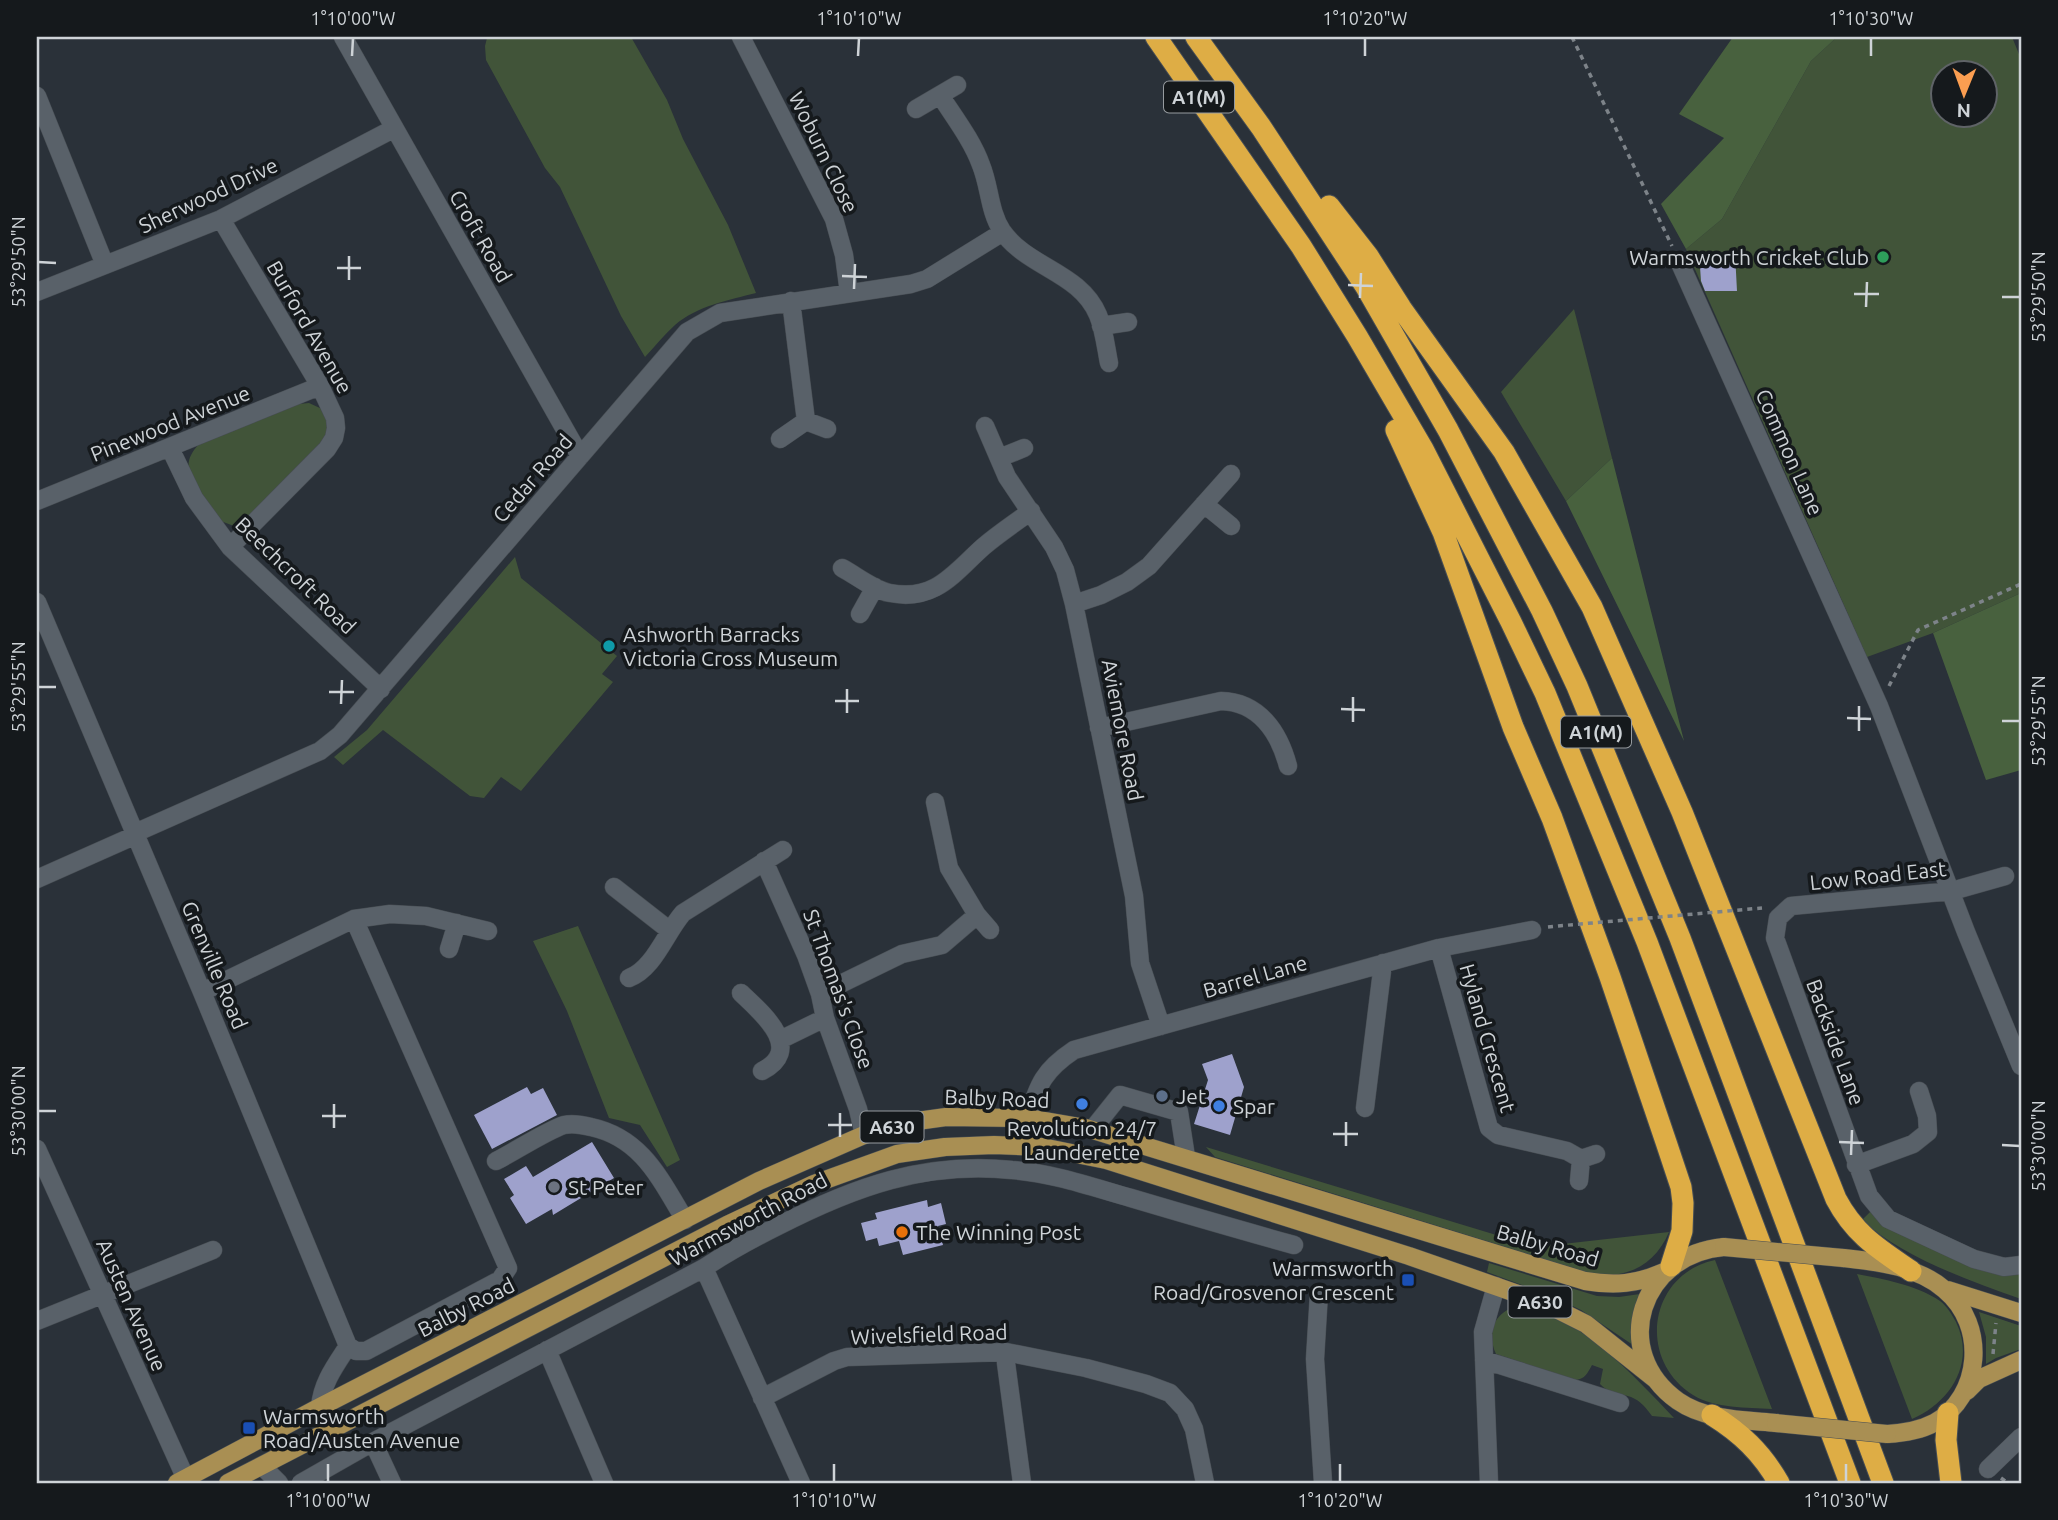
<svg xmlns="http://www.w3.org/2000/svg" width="2058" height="1520" viewBox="0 0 2058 1520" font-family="Ubuntu,sans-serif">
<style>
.green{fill:#415439;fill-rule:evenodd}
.forest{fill:#48613e}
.building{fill:#9ea1cc}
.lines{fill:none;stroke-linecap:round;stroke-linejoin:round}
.minor-casing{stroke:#474d53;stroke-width:19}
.major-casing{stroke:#474d53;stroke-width:19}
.highway-casing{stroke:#474d53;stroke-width:23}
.path{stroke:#7d8389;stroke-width:3.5;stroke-dasharray:5 5;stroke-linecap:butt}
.minor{stroke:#596169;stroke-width:18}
.major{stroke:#a98f53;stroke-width:18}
.highway{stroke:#dead45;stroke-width:21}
.major-bridge-casing{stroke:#474d53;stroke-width:19;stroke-linecap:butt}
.path-bridge{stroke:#7d8389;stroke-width:3.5;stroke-dasharray:5 5;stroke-linecap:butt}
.major-bridge{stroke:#a98f53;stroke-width:18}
.ticks{fill:none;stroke:#ced3d7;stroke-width:2.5}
.leisure-dot{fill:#2e9e5b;stroke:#15191c;stroke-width:2.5}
.culture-dot{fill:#0f9aa8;stroke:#15191c;stroke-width:2.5}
.service-dot{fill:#5c6f8a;stroke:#15191c;stroke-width:2.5}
.shop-dot{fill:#3f7fe0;stroke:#15191c;stroke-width:2.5}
.worship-dot{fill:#6b7280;stroke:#15191c;stroke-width:2.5}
.food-dot{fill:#e8710a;stroke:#15191c;stroke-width:2.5}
.transit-dot{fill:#1a4fb4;stroke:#15191c;stroke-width:2.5}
.labels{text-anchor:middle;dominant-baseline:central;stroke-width:7;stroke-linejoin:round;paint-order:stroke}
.shield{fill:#15191c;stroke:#969b9f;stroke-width:2}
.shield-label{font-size:19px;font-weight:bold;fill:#ced3d7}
.street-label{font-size:21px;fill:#ced3d7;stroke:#15191c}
.poi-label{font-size:21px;fill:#ced3d7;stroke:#15191c;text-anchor:start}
.neatline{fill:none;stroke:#ced3d7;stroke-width:2.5}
.ticks-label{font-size:18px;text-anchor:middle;fill:#ced3d7}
</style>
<rect width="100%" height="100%" fill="#2a3139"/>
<path class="green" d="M490 37H631L667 100 683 139 728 225 756 293C729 300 697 306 675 325 665 334 655 346 645 357L621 316 560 187 545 168 486 60 485 46 487 38Z
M1837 37H2012L2021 59V593L1933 633 1867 657 1686 249 1722 219 1811 61ZM1942 74H1984V116H1942Z
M1574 309 1612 458 1566 501 1501 392Z
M309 403 322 409 330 425 327 439 245 523 234 526 218 520 190 476C186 462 190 454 199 444L299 404Z
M515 557 521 578 617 656 602 674 613 682 521 791 501 777 484 798 470 796 383 730 343 765 334 757 367 730Z
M578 926 680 1160 667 1167 640 1125 609 1118 567 1011 533 941Z
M1206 1147 1536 1247 1669 1232C1656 1263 1630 1278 1596 1275L1215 1157Z
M1871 1211 2021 1271V1299C1968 1280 1904 1258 1862 1220Z
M1715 1260 1772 1409C1747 1407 1715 1409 1693 1395 1636 1359 1649 1274 1715 1260Z
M1489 1263 1597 1296 1619 1297 1640 1294 1636 1305 1633 1345 1581 1310 1549 1295 1487 1272Z
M1857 1274C1883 1279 1917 1285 1940 1301 1947 1306 1952 1315 1956 1322 1976 1363 1950 1403 1912 1419Z
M1520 1305C1580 1316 1634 1376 1674 1418L1652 1416C1646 1408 1641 1401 1631 1397 1620 1393 1609 1394 1600 1384L1603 1369 1592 1365C1587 1374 1585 1379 1575 1380L1496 1354C1485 1330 1496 1311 1520 1305Z
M1979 1312 2021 1326V1349L1996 1358 1986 1364V1337Z"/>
<path class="forest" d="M1733 37H1837L1811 61 1722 219 1686 249 1661 204 1724 138 1679 114Z
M1612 458 1684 741 1566 501Z
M2021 593V770L1986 780 1933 633Z"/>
<path class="building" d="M1699 252 1735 253 1737 291H1705L1701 281Z
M1232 1054 1244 1087 1230 1135 1194 1124 1208 1080 1202 1064Z
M527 1087 531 1094 543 1088 557 1115 492 1149 474 1115Z
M592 1142 614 1178 553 1215 552 1209 526 1224 510 1198 514 1195 504 1179 526 1166 533 1177Z
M927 1200 928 1207 941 1203 946 1224 938 1226 943 1245 903 1255 899 1241 879 1246 877 1238 866 1241 861 1223 877 1219 875 1213Z"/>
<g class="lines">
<g class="minor-casing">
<path id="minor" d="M343 37 580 456
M741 37 834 219 844 255 849 293
M940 95C954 117 972 140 981 165 990 187 989 211 1002 231 1028 268 1080 272 1098 315 1104 329 1106 348 1109 363
M37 96 105 265
M916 109 957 85
M221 219 320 386 335 418 336 428 334 438 327 449 230 547
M1679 261 1879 706 1966 932 2021 1066
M37 292 221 219 393 129
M791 301 806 421
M1101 326 1128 322
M985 426 1007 477 1054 547 1065 570 1074 604 1134 896 1140 963 1161 1026
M780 439 806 421 827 429
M170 448 194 498 230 547 381 689
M999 458 1024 448
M37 501 320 386
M1204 504 1231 526
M842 568C857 576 874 590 890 593 935 602 954 573 983 547 998 534 1015 523 1031 511
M37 602 202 992 348 1346
M1074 604 1101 595 1127 582 1149 566 1231 474
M860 614 875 587
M1099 728 1221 701C1259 702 1279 732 1288 766
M935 802 949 868 977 915 990 930
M135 833 320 751 340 735 687 332 720 313 911 284 927 279 1003 232
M764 861 806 955 820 994 825 1018 858 1109 864 1135
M2005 876 1952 891 1791 906 1778 918 1775 938 1869 1196 1888 1219 1974 1259 2004 1267 2021 1265
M37 879 136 835
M614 887 669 930
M1439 948 1489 1128 1498 1135 1567 1151 1581 1159
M449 949 457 923
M629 978C654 969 666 932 683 913L783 850
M202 992 354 919 390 914 426 916 488 931
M741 993C762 1013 805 1049 762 1071
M820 994 902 954 942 945 977 915
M780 1040 825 1018
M1365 1108 1383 963
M1028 1118C1038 1084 1044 1070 1074 1050L1439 948 1532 930
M1092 1130 1120 1095 1179 1112 1186 1157
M37 1149 186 1479
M496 1161C514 1152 546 1131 564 1125 573 1123 583 1125 591 1127 642 1138 660 1179 685 1220
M1856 1165 1913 1144 1928 1132 1927 1116 1919 1091
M1579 1181 1581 1159 1596 1154
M704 1268 801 1483
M1319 1293 1315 1359 1323 1483
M37 1321 213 1250
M547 1350 604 1483
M1006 1352V1363L1022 1483
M1484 1360 1620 1403
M762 1398 834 1361 847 1357 1006 1352 1086 1368 1146 1384 1170 1393 1185 1409 1194 1429 1205 1483
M320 1407C322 1383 335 1366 348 1346L356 1351H366L500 1280 508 1268 354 919
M373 1442 392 1483
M263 1467 279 1483
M1988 1469 2021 1437
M301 1483 373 1442 704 1268C728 1252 752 1239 778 1226 854 1187 925 1161 1012 1170 1052 1173 1092 1187 1131 1198 1185 1214 1240 1230 1294 1245
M1489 1483 1483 1332 1496 1286"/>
</g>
<g class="major-casing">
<path id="major" d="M1724 1247C1641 1254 1608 1351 1678 1401 1705 1420 1744 1420 1776 1423
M1843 1258C1878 1262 1918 1266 1945 1290 1987 1325 1982 1396 1934 1423 1919 1431 1903 1433 1887 1434
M1948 1290 2021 1313
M1967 1391 1979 1379 2021 1360
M177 1483 320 1407 759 1181 864 1135 910 1122 946 1117 1028 1118 1086 1128 1585 1281C1615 1286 1637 1284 1664 1272
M228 1483 727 1225 814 1184 897 1154 945 1147 994 1145 1042 1147 1106 1160 1409 1256 1544 1303 1586 1324 1655 1379"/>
</g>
<g class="highway-casing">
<path id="highway" d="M1156 37 1301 246 1357 336 1423 449 1511 622 1545 693 1647 942 1850 1483
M1196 37 1261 127 1366 287 1448 430 1542 611 1577 686 1680 938 1883 1483
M1329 206 1368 256 1401 308 1504 452 1592 607 1682 812 1836 1199C1855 1235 1879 1249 1911 1271
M1396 430 1443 532 1513 727 1552 818 1610 977 1666 1142 1681 1187 1683 1203 1682 1231 1671 1266
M1948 1413 1946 1440 1951 1483
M1712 1415C1741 1433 1762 1453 1779 1483"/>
</g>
<path class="path" d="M1572 37 1672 246
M1889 686 1918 630 2021 584
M1548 927 1558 926
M1993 1354 1996 1323
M2001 1478 2008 1483"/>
<use href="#minor" class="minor"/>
<use href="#major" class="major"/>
<use href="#highway" class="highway"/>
<g class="major-bridge-casing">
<path id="major-bridge" d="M1724 1247 1843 1258
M1776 1423 1887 1434"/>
</g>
<path class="path-bridge" d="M1558 926 1762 908"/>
<use href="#major-bridge" class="major-bridge"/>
</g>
<path class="ticks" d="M352 56 353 38M858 56 859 38M1365 56V38M1871 56V38M38 262 56 263M337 268H361M842 276 867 277M349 280V256M1348 285 1373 286M854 289 855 264M1854 294H1879M2002 297H2020M1360 298 1361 273M1866 307 1867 282M38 687H56M329 692H354M835 701H859M341 704 342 680M1341 709 1365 710M847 713V689M1847 718 1871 719M2002 721H2020M1353 722V697M1859 731V706M38 1111H56M322 1116H346M828 1125H852M334 1128V1104M1333 1134H1358M840 1137V1113M1839 1142 1864 1143M2002 1145 2020 1146M1346 1146V1122M1851 1155 1852 1130M328 1482V1464M834 1482V1464M1340 1482V1464M1846 1482V1464"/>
<circle class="leisure-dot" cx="1883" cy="257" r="7"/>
<circle class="culture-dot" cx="609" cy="646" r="7"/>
<circle class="service-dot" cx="1162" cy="1096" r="7"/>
<g class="shop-dot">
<circle cx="1082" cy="1104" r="7"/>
<circle cx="1219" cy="1106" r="7"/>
</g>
<circle class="worship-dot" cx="554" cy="1187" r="7"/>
<circle class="food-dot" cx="902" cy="1232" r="7"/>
<g class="transit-dot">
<rect x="1401" y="1273" width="14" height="14" rx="3.5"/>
<rect x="242" y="1421" width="14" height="14" rx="3.5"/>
</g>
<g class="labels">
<g class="shield">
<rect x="1164" y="81.5" width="70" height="31" rx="5"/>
<rect x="1561" y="716.5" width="70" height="31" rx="5"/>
<rect x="860.5" y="1111.5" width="63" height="31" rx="5"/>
<rect x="1508.5" y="1286.5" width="63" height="31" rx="5"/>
</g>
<g class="shield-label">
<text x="1199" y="97">A1(M)</text>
<text x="1596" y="732">A1(M)</text>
<text x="892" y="1127">A630</text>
<text x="1540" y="1302">A630</text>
</g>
<g class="street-label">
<text transform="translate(824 152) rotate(64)">Woburn Close</text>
<text transform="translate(208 195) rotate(-25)">Sherwood Drive</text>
<text transform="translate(481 236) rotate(60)">Croft Road</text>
<text transform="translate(310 327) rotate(60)">Burford Avenue</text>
<text transform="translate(170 423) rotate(-22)">Pinewood Avenue</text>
<text transform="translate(1790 452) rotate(66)">Common Lane</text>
<text transform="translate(532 478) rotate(-49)">Cedar Road</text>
<text transform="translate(296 575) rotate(44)">Beechcroft Road</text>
<text transform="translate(1123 730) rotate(79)">Aviemore Road</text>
<text transform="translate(1878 875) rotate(-6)">Low Road East</text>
<text transform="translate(215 965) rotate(67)">Grenville Road</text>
<text transform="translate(1255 976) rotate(-16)">Barrel Lane</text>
<text transform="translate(839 989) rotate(70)">St Thomas's Close</text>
<text transform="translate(1488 1038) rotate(74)">Hyland Crescent</text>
<text transform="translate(1836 1042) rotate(70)">Backside Lane</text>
<text transform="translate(997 1098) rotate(2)">Balby Road</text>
<text transform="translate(748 1219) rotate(-28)">Warmsworth Road</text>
<text transform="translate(1548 1245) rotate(16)">Balby Road</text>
<text transform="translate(132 1305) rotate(66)">Austen Avenue</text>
<text transform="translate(466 1307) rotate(-27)">Balby Road</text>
<text transform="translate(929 1334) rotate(-2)">Wivelsfield Road</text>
</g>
<g class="poi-label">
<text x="1869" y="257" text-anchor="end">Warmsworth Cricket Club</text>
<text x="623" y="634">Ashworth Barracks<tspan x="623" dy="24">Victoria Cross Museum</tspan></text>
<text x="1176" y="1096">Jet</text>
<text x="1233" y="1106">Spar</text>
<text x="1082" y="1128" text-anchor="middle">Revolution 24/7<tspan x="1082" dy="24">Launderette</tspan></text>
<text x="568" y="1187">St Peter</text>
<text x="916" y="1232">The Winning Post</text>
<text x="1394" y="1268" text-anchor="end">Warmsworth<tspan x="1394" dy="24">Road/Grosvenor Crescent</tspan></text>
<text x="263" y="1416">Warmsworth<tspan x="263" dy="24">Road/Austen Avenue</tspan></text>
</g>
</g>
<rect width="2058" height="1520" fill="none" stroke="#15191c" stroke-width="77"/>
<g transform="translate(1964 94) rotate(181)"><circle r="33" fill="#15191c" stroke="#5f6367" stroke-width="2"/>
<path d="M0-5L12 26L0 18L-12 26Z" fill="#fb9e51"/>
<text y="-10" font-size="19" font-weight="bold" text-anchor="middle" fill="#ced3d7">N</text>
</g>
<rect x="38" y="38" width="1982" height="1444" class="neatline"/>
<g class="ticks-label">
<text x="353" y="25">1°10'00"W</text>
<text x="859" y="25">1°10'10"W</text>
<text x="1365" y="25">1°10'20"W</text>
<text x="1871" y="25">1°10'30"W</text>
<text transform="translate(19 262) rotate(-90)" y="6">53°29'50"N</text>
<text transform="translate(2039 297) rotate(-90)" y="6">53°29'50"N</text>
<text transform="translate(19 687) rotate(-90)" y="6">53°29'55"N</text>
<text transform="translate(2039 721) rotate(-90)" y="6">53°29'55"N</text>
<text transform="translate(19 1111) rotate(-90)" y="6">53°30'00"N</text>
<text transform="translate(2039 1146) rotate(-90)" y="6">53°30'00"N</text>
<text x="328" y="1507">1°10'00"W</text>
<text x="834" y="1507">1°10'10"W</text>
<text x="1340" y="1507">1°10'20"W</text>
<text x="1846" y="1507">1°10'30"W</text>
</g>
</svg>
